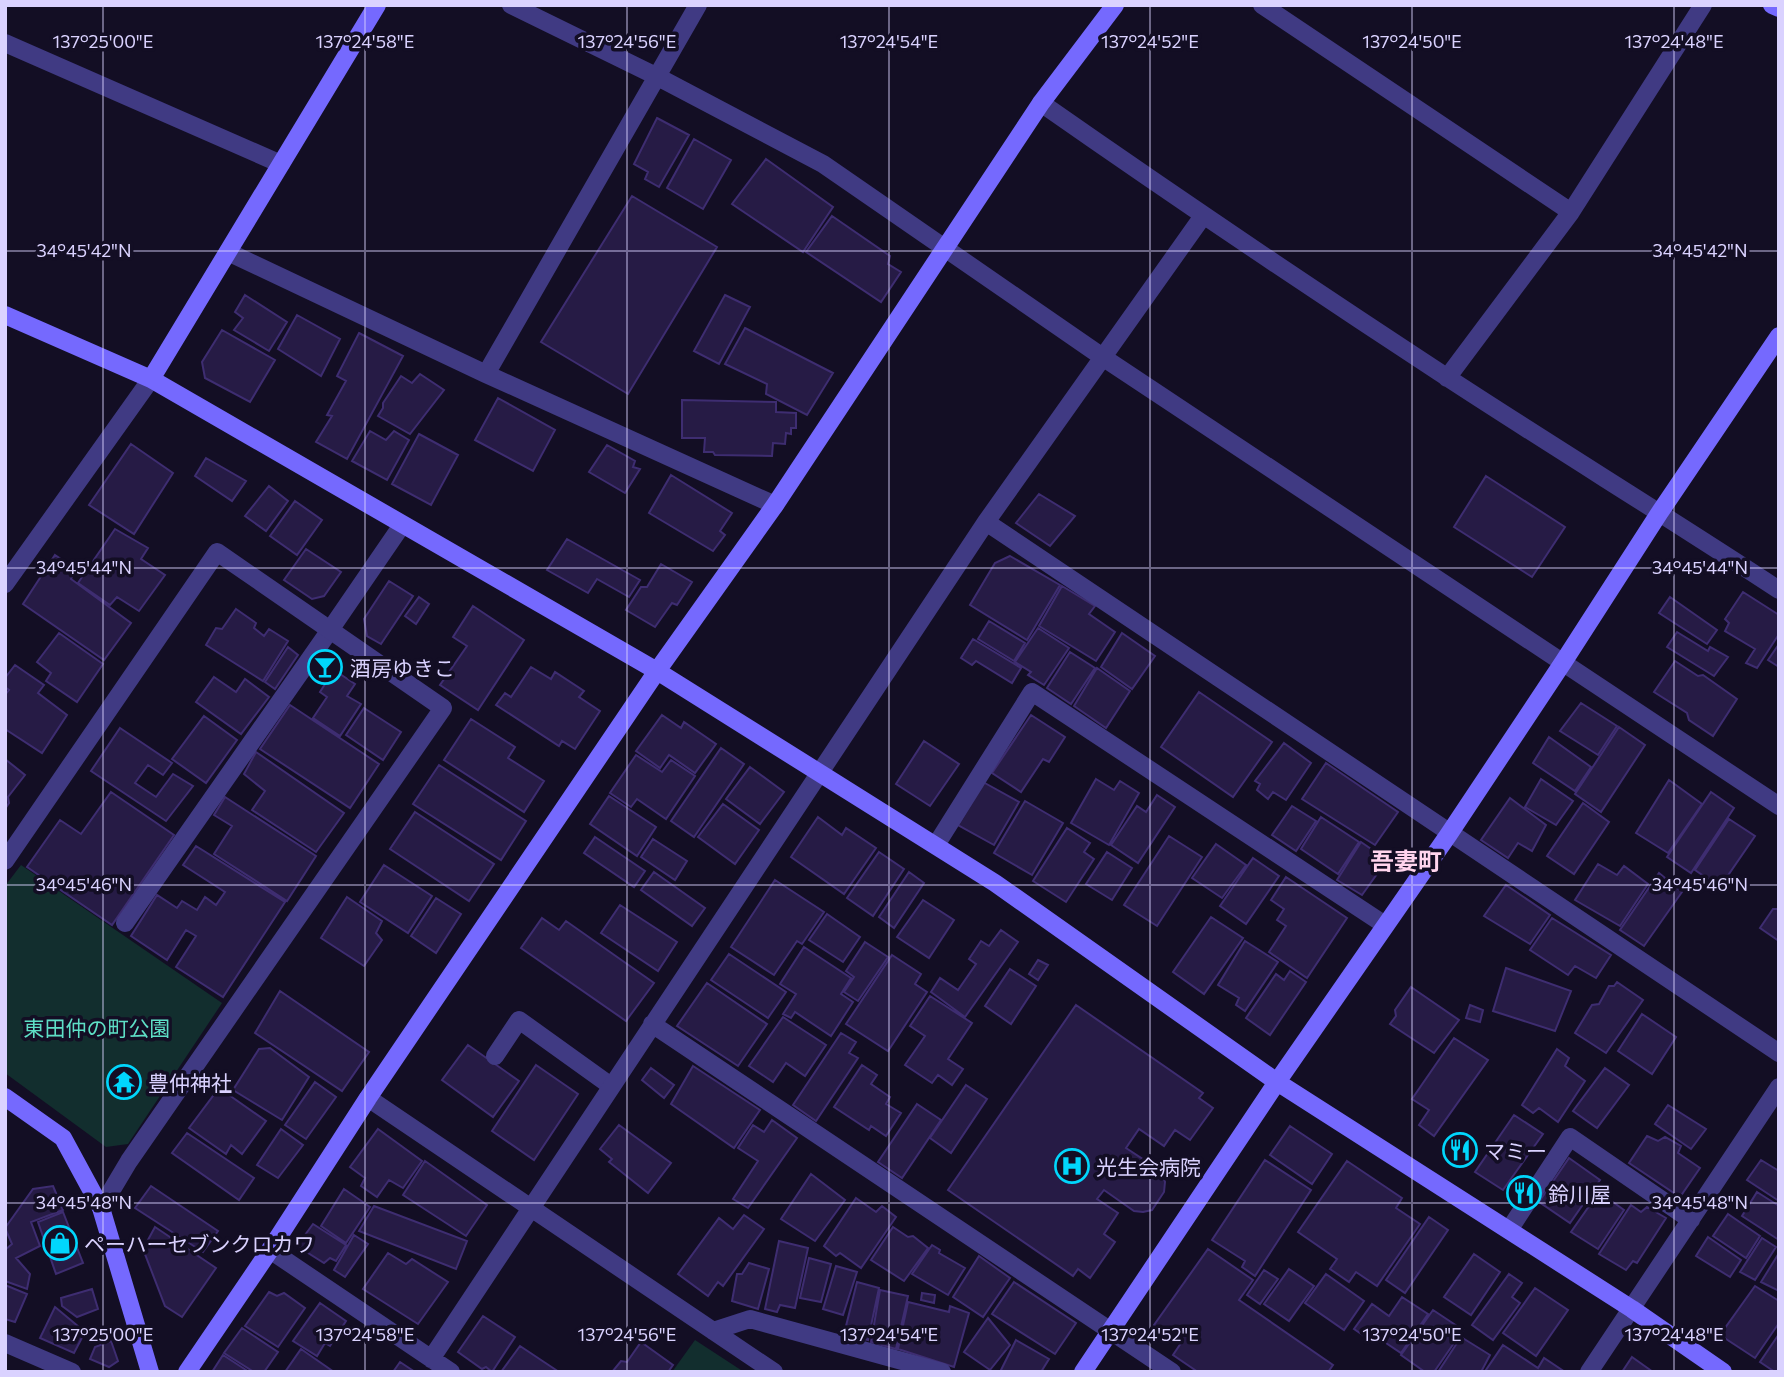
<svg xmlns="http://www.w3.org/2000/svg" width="1784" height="1377" viewBox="0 0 1784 1377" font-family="Commissioner,'Noto Sans JP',sans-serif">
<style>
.green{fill:#122e2e}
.building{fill:#261b45;stroke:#3e2d71;stroke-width:2}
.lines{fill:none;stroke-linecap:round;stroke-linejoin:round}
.lane{stroke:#403a83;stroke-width:18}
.street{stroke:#403a83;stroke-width:18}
.secondary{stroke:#7569fe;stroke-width:18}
.ticks{fill:none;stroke:#dad2ff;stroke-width:2;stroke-opacity:0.45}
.labels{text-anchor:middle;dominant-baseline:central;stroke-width:7;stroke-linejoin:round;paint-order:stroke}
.poi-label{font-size:21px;fill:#dad2ff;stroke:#130e24;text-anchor:start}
.park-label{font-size:21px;fill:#5edfc6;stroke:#130e24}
.quarter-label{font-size:24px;font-weight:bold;fill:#ffd4ed;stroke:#130e24}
.ticks-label{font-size:18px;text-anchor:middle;fill:#dad2ff;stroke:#130e24;stroke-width:7;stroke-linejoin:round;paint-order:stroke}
</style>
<rect width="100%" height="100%" fill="#130e24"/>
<path class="green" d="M21 865 222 1003 128 1144 106 1147 5 1073V886Z
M695 1340 744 1372H672Z"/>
<path class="building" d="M657 118 689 135 659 187 645 179 648 172 634 164Z
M694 139 731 160 703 209 667 188Z
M766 159 833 207 803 252 732 204Z
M632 196 717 247 628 394 541 342Z
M832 216 890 256 888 264 901 272 881 302 806 252Z
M245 295 287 322 269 351 234 330 243 318 235 312Z
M725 295 750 307 719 364 694 351Z
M297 315 340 339 321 376 278 349Z
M745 328 833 373 807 415 766 394 767 384 725 364Z
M222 330 275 360 250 402 205 378 202 362Z
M359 333 403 356 347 459 316 442 332 416 327 415 346 381 337 376Z
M420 374 444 390 410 434 378 416 383 408V403L401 376 412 383Z
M498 398 555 430 533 471 475 440Z
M682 400 776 402V412L796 413V428H791V434L786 433 785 444 773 443 772 456 715 455 713 452H704L705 438H682Z
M370 431 386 440 394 431 409 440 387 480 352 461Z
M419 434 458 455 431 505 392 484Z
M131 444 173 473 134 534 89 505Z
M607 445 635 461 633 467 640 469 625 493 589 472Z
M206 458 246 481 232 501 195 476Z
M671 475 732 513 720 531 725 535 713 551 649 513Z
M1486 476 1565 527 1532 577 1454 527Z
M269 486 288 501 266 531 245 516Z
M1039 494 1075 516 1050 546 1016 523Z
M295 501 322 520 297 555 270 536Z
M115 529 148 548 141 559 165 575 139 611 117 597 110 605 78 583Z
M567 539 640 580 629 597 597 579 588 593 547 570Z
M306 549 341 572 324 596 312 599 284 580Z
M55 555 76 569 71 579 131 623 104 660 23 604Z
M1010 556 1060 585 1027 640 970 605 995 563Z
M661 564 692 582 677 605 672 603 655 627 626 610 641 587H647Z
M389 581 413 596 381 644 367 636 364 619Z
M1062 586 1095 606 1089 614 1115 632 1096 661 1039 626Z
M1743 592 1779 615V634L1757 668 1746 663 1755 649 1725 631 1729 623 1725 619Z
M419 597 429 604 416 624 405 616Z
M1670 597 1717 630 1707 644 1659 613Z
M473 606 524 640 478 710 440 685 467 646 453 637Z
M236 609 256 623 254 628 264 636 269 629 288 641 263 681 206 645 216 628 222 629Z
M989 621 1025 643 1014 661 978 639Z
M1038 628 1069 648 1044 685 1028 675 1031 672 1015 662Z
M1677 632 1708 651 1710 647 1728 657 1714 676 1667 647Z
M59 633 103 664 77 702 46 681 51 673 37 662Z
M1122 633 1155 656 1132 689 1101 667Z
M973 639 1021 668 1012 683 976 661 972 665 961 658Z
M1779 644V667L1768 660Z
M288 647 298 655 275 689 265 682Z
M1070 652 1095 668 1071 704 1047 688Z
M1675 661 1698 676 1703 675 1737 699 1713 736 1689 720 1687 713 1654 692Z
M15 665 44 685 38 693 67 715 42 753 5 729V695L9 690 5 687V678Z
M531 667 551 679 555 672 584 691 579 697 600 711 575 749 562 741 559 746 496 705 505 693 511 697Z
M1097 668 1130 691 1106 728 1074 706Z
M334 670 355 684 347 696 361 704 340 736 313 718 327 697 320 692Z
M214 677 236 692 245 679 269 697 241 734 196 702Z
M1199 692 1272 742 1233 797 1161 747Z
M1581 703 1617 726 1598 755 1560 731Z
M290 705 379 764 350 808 260 749Z
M364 708 401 732 383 760 346 735Z
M662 715 681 728 684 722 716 744 695 773 669 755 660 768 636 751Z
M1031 715 1065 737 1049 762 1043 759 1021 792 992 773Z
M204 716 237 740 206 783 172 759Z
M471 719 515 747 508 758 544 781 524 812 444 760Z
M1619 727 1645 745 1601 812 1575 794Z
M120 728 172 763 163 775 148 765 135 783 156 797 173 774 193 786 166 821 91 771Z
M1549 737 1591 767 1575 791 1533 763Z
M924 741 959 764 930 806 896 784Z
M1284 743 1311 763 1286 800 1273 792 1268 799 1257 790 1260 784 1255 781Z
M721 748 744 764 694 837 671 821Z
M256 752 344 813 316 852 252 810 265 791 244 774Z
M636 755 662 772 671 760 695 776 666 819 637 799 631 807 610 793Z
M5 759 25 775 8 797 9 803 5 809Z
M1326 763 1398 812 1375 845 1302 799Z
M439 765 526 821 501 860 413 804Z
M750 767 784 792 760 824 726 799Z
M1096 779 1114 790 1120 781 1139 793 1109 845 1071 823Z
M1541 779 1573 801 1556 825 1525 807Z
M1669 780 1702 804 1668 853 1636 833Z
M983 782 1019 802 994 845 958 825Z
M111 792 174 835 112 925 27 867 60 820 81 834Z
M1711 792 1734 808 1691 873 1667 857Z
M1157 795 1175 807 1138 863 1111 845 1137 806 1146 812Z
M609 796 656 827 637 856 590 824Z
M225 797 316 856 287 901 214 854 232 826 214 815Z
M1510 798 1546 825 1532 851 1518 843 1508 858 1481 840Z
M1025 801 1063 823 1032 875 994 853Z
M1583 803 1609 822 1574 874 1547 856Z
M723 804 759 830 735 864 698 837Z
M1292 806 1316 821 1296 851 1272 835Z
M415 812 494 864 469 901 390 849Z
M818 817 842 835 846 828 876 848 844 894 791 857Z
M1321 817 1359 842 1338 874 1301 849Z
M1729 819 1755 836 1720 887 1695 870Z
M1067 828 1090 843 1084 852 1094 859 1066 902 1033 881Z
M1169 836 1202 857 1157 926 1124 905Z
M595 837 645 871 634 887 584 853Z
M653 839 687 861 675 880 641 857Z
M1361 842 1387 860 1362 895 1337 880Z
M1216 844 1246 865 1222 898 1192 878Z
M196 846 285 902 223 997 176 967 196 936 186 930 167 960 131 936 157 895 177 908 182 901 197 910 205 897 216 905 225 892 183 865Z
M879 852 904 869 873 916 847 898Z
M1107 852 1132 868 1112 900 1086 884Z
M1253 858 1279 876 1246 924 1220 906Z
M1598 864 1617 875 1624 866 1648 884 1620 926 1575 900Z
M384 865 432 896 408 933 360 902Z
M654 872 705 908 692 926 641 890Z
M909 872 924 883 894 928 879 917Z
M1659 873 1682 892 1644 946 1620 930Z
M1286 877 1347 918 1307 978 1269 952 1286 926 1277 920 1284 909 1271 900Z
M775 880 824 912 802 944 797 941 774 975 731 947Z
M1506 885 1550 915 1530 944 1484 916Z
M347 897 382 921 376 933 382 940 364 966 321 938Z
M436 898 461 914 436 953 411 936Z
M923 900 954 920 929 958 897 937Z
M620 905 677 942 658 971 601 933Z
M1773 909H1779V941L1760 928Z
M827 914 860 937 843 962 809 940Z
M1211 917 1243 938 1204 994 1173 972Z
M542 918 559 930 566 921 654 983 626 1021 521 948Z
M1552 918 1611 955 1596 978 1575 966 1568 975 1530 950Z
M1001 930 1018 942 965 1017 931 992 940 978 958 990 976 964 969 959 981 941 989 946Z
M1245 941 1278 962 1245 1011 1236 1005 1239 998 1218 985Z
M865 942 888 957 858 1001 844 992 854 977 846 971Z
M804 947 851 978 841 994 853 1002 831 1036 795 1012 791 1018 783 1014 796 994 780 984Z
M729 954 786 992 768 1018 711 980Z
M892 955 921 974 915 984 927 992 888 1051 846 1024Z
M1038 960 1048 965 1038 980 1029 974Z
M1506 968 1571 991 1555 1031 1493 1011Z
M1010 969 1036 986 1011 1024 985 1006Z
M1290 971 1306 982 1270 1035 1246 1018 1276 974 1284 980Z
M1617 982 1643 1000 1606 1053 1575 1033 1592 1005 1599 1004 1609 986H1614Z
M707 983 767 1024 738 1066 677 1026Z
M1411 987 1459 1020 1434 1053 1390 1024 1396 1016 1395 1010Z
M280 991 369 1052 342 1091 255 1033Z
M930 996 972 1023 948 1059 963 1069 952 1085 938 1075 932 1083 905 1065 925 1036 910 1026Z
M1076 1005 1203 1093 1199 1098 1213 1108 1190 1140 1175 1130 1164 1146 1139 1129 1126 1148 1161 1171 1165 1182 1164 1192 1152 1210 1143 1212 1134 1211 1104 1190 1097 1199 1118 1213 1104 1234 1115 1242 1090 1278 1078 1269 1073 1276 948 1190Z
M1470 1005 1483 1010 1480 1022 1466 1018Z
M1642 1014 1676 1037 1652 1074 1618 1051Z
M783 1017 826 1045 805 1076 786 1063 773 1082 749 1066Z
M841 1033 856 1042 849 1053 858 1058 816 1121 793 1105Z
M1454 1038 1488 1060 1434 1136 1419 1125 1429 1110 1412 1099Z
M468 1045 519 1081 493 1117 442 1080Z
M270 1048 309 1077 282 1120 233 1090 259 1049Z
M1557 1049 1569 1058 1565 1066 1585 1081 1558 1122 1539 1108 1533 1113 1522 1105Z
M536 1065 578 1094 534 1160 492 1131Z
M862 1065 877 1075 871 1084 890 1097 886 1104 901 1113 886 1136 871 1126 869 1130 834 1107Z
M693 1066 760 1110 734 1148 671 1104Z
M651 1068 674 1085 664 1098 642 1080Z
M1605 1068 1629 1085 1597 1128 1573 1111Z
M123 1073 132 1078 125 1092 115 1086Z
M315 1082 336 1097 306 1139 285 1125Z
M966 1085 987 1099 951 1153 930 1138Z
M219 1088 266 1121 242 1154 231 1145 226 1154 189 1128Z
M917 1104 941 1120 902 1178 878 1162Z
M1668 1105 1706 1129 1691 1149 1655 1124Z
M1514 1115 1543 1134 1503 1190 1475 1172Z
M772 1120 797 1138 748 1208 733 1199 758 1161 738 1148 753 1125 764 1132Z
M619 1125 671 1163 648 1193 609 1162 612 1159 600 1149Z
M1290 1126 1332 1154 1312 1184 1270 1155Z
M281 1129 303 1145 278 1178 257 1165Z
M378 1129 422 1161 403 1188 389 1180 377 1197 361 1186 365 1178 350 1167Z
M187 1133 254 1178 239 1200 172 1153Z
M1647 1136 1658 1141 1665 1137 1681 1146 1678 1153 1700 1168 1680 1197 1629 1163Z
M1569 1158 1600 1180 1570 1223 1539 1202Z
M1265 1160 1311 1190 1255 1276 1242 1267 1245 1261 1212 1240Z
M1761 1160 1779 1171V1201L1747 1180Z
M425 1161 487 1205 466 1236 403 1195Z
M1347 1161 1402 1198 1396 1208 1420 1224 1377 1286 1356 1272 1349 1282 1330 1269 1337 1259 1298 1232Z
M811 1174 845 1200 815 1241 781 1219Z
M53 1186 63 1210 31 1222 40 1246 16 1258 30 1274 27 1289 5 1281V1250L12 1244 5 1228 33 1189Z
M151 1186 218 1231 203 1252 135 1208Z
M344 1189 370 1207 346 1243 321 1226Z
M1599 1192 1624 1210 1598 1249 1571 1232Z
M1757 1192 1779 1206V1240L1742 1216Z
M856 1198 876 1212 882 1206 896 1217 861 1268 840 1253 836 1256 824 1246Z
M1631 1205 1641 1212 1647 1207 1666 1218 1637 1263 1633 1261 1626 1270 1599 1254Z
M374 1206 467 1241 456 1269 359 1231Z
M63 1212 83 1263 56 1274 38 1222Z
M1728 1214 1760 1236 1746 1258 1713 1236Z
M744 1215 764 1229 723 1286 718 1282 708 1296 678 1274 719 1218 733 1229Z
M1429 1217 1448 1230 1405 1293 1386 1280Z
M313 1224 346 1245 336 1261 330 1258 324 1263 297 1246Z
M155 1227 216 1268 182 1317 165 1306 143 1249Z
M893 1227 908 1237 913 1236 928 1248 904 1281 871 1260Z
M354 1235 368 1244 345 1277 334 1270Z
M1708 1237 1741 1260 1730 1277 1696 1256Z
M1762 1238 1776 1247 1755 1280 1740 1272Z
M779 1241 808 1248 795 1308 780 1305 777 1312 765 1309Z
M932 1245 940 1250 939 1253 965 1268 948 1295 912 1274Z
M1208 1249 1253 1280 1239 1300 1333 1365 1328 1372H1198L1173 1355 1181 1343 1154 1325Z
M388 1253 406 1264 412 1259 448 1282 418 1324 363 1289Z
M1779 1253V1291L1761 1282Z
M1474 1254 1500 1272 1471 1315 1444 1297Z
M979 1256 1010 1278 983 1317 953 1297Z
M809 1258 831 1264 821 1302 800 1298Z
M749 1263 769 1269 758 1309 732 1301 737 1274H742Z
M836 1266 857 1272 843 1315 823 1309Z
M1289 1269 1314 1286 1289 1321 1264 1304Z
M1264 1270 1278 1279 1260 1304 1247 1295Z
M1326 1274 1364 1301 1344 1330 1305 1303Z
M1509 1274 1522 1283 1512 1297 1520 1303 1493 1340 1472 1325Z
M857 1282 879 1288 868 1340 844 1334Z
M1014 1282 1076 1323 1055 1354 992 1314Z
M5 1285 27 1294 15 1322 5 1319Z
M1755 1286 1779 1301V1323L1755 1358 1720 1335Z
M1535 1288 1568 1310 1536 1356 1503 1333Z
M92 1289 98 1309 77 1317 62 1306 61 1298Z
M880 1290 908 1296 896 1349 871 1342Z
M269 1292 277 1296 284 1293 305 1308 278 1347 245 1326Z
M922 1293 935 1295 934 1303 921 1300Z
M1402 1297 1428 1314 1401 1353 1377 1337 1373 1342 1354 1329 1372 1304 1389 1316Z
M908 1302 949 1312 950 1306 969 1313 954 1367 898 1349Z
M320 1303 346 1321 330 1346 325 1343 317 1356 293 1341Z
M55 1307 85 1332 74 1353 40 1338Z
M1433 1310 1463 1330 1434 1372H1425L1401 1355Z
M483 1316 515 1337 492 1372 486 1367 482 1369 458 1352Z
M988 1318 1010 1345 990 1370 964 1352Z
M242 1328 278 1352 264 1372H254L224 1353Z
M1779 1334V1372H1775L1760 1362Z
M1461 1337 1490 1355 1481 1372H1438Z
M1016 1340 1049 1359 1041 1372H1000Z
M111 1341 118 1361 109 1367 90 1359 95 1347Z
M641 1342 673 1365 668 1372H612L621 1361 627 1362Z
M1503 1345 1538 1368 1544 1358 1565 1372H1488L1486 1370Z
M520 1346 559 1372H501Z
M301 1349 334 1372H285Z
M223 1355 249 1372H212Z
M1632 1357 1653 1372H1622Z
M400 1362 415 1372H393Z"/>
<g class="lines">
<path class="lane" d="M125 923 330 630
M495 1056 519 1020 611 1086"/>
<path class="street" d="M511 5 656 76 823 164 1104 358 1779 806
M1262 5 1571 212
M5 43 281 164
M1041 103C1174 196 1309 287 1445 376 1555 448 1668 517 1779 590
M228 252 486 374 775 505
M486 374 698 5
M1447 378 1571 212 1703 5
M986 522 1779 1053
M5 584 151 379
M330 630 402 525
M936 845 1032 692 1385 925
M5 861 217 552 443 708 129 1161 101 1208
M652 1024 1172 1372
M368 1098 774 1372
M1509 1230 1570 1137 1691 1220
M270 1250 451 1372
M713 1331 750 1319 942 1372
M5 1343 72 1372
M431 1359 986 522 1203 216
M1589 1372 1779 1087"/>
<path class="secondary" d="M1772 5 1779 8
M5 315 151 379 657 671 995 883 1277 1082 1632 1309 1723 1372
M151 379 377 5
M5 1097 63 1138 101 1208 150 1372
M187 1372 270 1250 368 1098 657 671 775 505 1041 103 1115 5
M1083 1372 1277 1082 1449 834 1564 661 1660 512 1779 336"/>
</g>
<path class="ticks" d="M103 5V1372M365 5V1372M627 5V1372M889 5V1372M1150 5V1372M1412 5V1372M1674 5V1372M5 251H1779M5 568H1779M5 885H1779M5 1203H1779"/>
<defs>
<g id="bar-ring" transform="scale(1.75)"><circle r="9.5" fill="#130e24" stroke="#01d6fc" stroke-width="1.5"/><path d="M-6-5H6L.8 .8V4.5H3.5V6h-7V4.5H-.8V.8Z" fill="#01d6fc"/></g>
<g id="temple-ring" transform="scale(1.75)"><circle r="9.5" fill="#130e24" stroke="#01d6fc" stroke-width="1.5"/><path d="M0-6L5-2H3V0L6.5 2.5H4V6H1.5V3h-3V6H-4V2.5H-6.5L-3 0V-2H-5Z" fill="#01d6fc"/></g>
<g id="restaurant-ring" transform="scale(1.75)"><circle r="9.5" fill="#130e24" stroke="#01d6fc" stroke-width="1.5"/><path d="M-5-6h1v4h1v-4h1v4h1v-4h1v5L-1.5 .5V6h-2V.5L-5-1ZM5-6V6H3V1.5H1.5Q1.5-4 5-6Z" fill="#01d6fc"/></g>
<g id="hospital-ring" transform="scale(1.75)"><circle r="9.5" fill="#130e24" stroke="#01d6fc" stroke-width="1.5"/><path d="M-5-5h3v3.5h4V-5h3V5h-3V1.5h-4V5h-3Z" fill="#01d6fc"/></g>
<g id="shop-ring" transform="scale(1.75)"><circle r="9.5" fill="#130e24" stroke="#01d6fc" stroke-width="1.5"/><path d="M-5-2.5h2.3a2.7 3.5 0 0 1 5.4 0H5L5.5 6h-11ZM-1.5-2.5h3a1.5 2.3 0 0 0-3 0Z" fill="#01d6fc"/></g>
</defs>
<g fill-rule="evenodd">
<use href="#bar-ring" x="325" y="667"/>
<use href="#temple-ring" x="124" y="1082"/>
<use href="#restaurant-ring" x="1460" y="1150"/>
<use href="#hospital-ring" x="1072" y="1166"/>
<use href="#restaurant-ring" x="1524" y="1193"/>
<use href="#shop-ring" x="60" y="1243"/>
</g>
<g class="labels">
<g class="poi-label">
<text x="350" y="667">酒房ゆきこ</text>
<text x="148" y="1082">豊仲神社</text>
<text x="1484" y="1150">マミー</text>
<text x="1096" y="1166">光生会病院</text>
<text x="1548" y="1193">鈴川屋</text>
<text x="84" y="1243">ペーハーセブンクロカワ</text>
</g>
<g class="park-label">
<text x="97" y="1027">東田仲の町公園</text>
</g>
<g class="quarter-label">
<text x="1406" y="860">吾妻町</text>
</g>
</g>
<g class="ticks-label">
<text x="103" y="48">137°25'00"E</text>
<text x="365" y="48">137°24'58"E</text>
<text x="627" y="48">137°24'56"E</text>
<text x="889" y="48">137°24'54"E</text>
<text x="1150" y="48">137°24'52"E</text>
<text x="1412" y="48">137°24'50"E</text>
<text x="1674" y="48">137°24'48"E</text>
<text x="1700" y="257">34°45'42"N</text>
<text x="84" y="257">34°45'42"N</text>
<text x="1700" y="574">34°45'44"N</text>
<text x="84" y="574">34°45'44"N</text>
<text x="1700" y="891">34°45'46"N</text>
<text x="84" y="891">34°45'46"N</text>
<text x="1700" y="1209">34°45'48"N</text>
<text x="84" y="1209">34°45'48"N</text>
<text x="103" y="1341">137°25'00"E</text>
<text x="365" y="1341">137°24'58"E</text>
<text x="627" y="1341">137°24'56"E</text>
<text x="889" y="1341">137°24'54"E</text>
<text x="1150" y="1341">137°24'52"E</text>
<text x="1412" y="1341">137°24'50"E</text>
<text x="1674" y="1341">137°24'48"E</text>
</g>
<rect width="1784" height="1377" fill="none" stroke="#dad2ff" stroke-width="14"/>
</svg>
